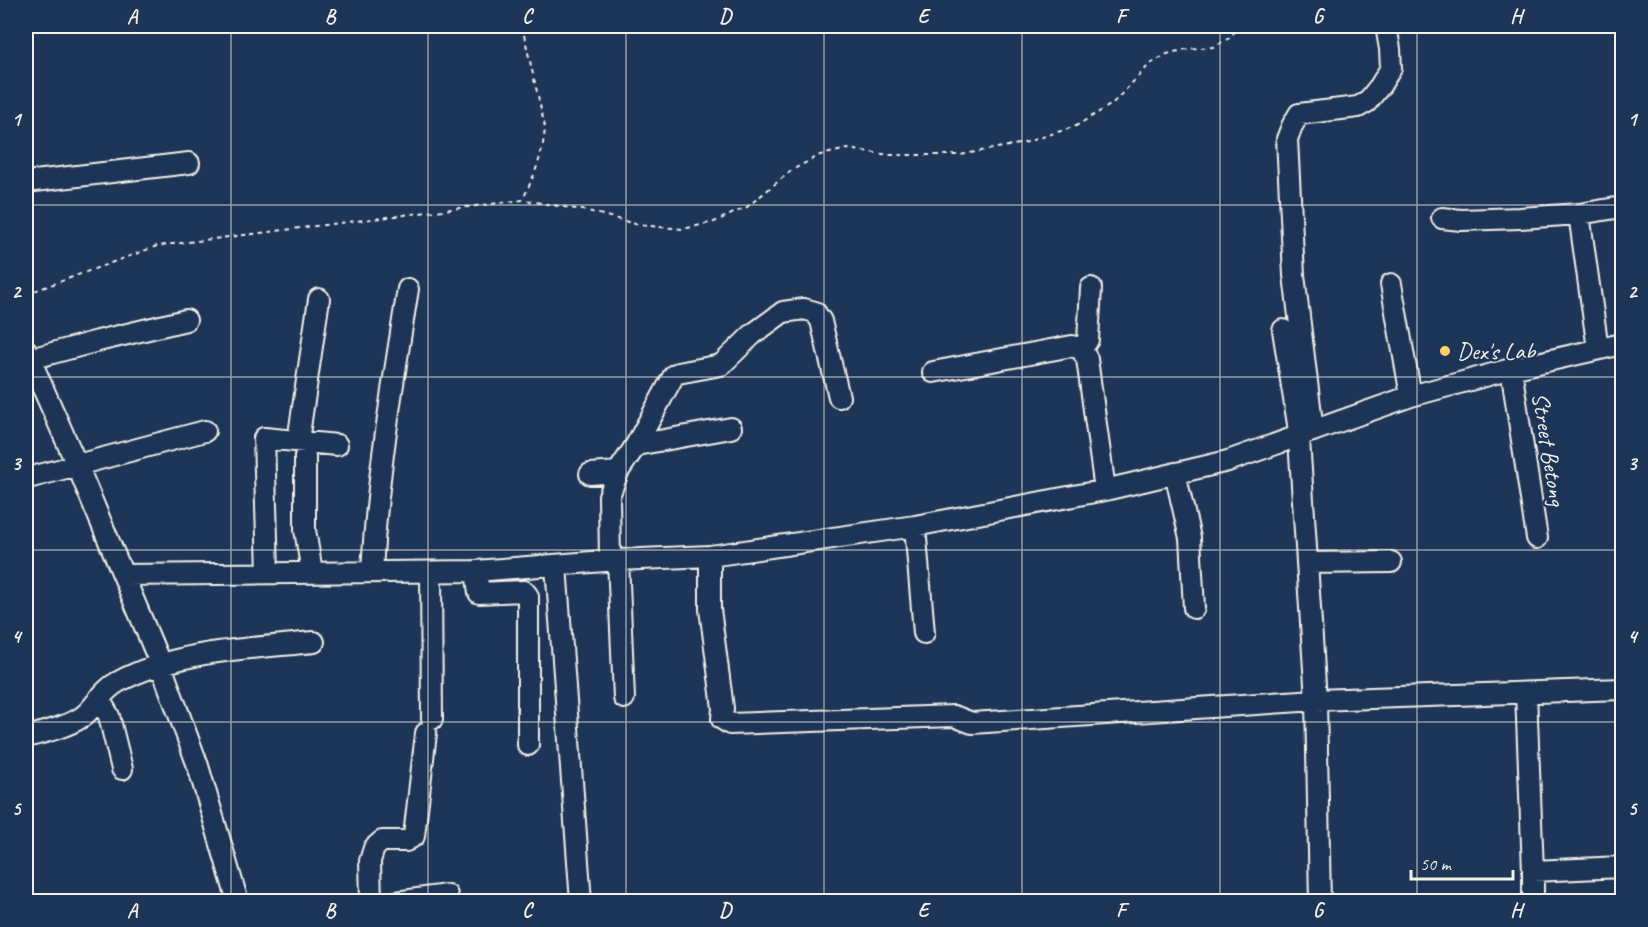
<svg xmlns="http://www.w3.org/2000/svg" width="1648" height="927" viewBox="0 0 1648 927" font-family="Caveat,sans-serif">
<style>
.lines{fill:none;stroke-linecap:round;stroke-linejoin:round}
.minor-casing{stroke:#f4f1e8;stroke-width:24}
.path{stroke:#f4f1e8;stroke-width:2;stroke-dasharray:4.5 4.5;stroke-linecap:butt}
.minor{stroke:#1d3557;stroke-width:20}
.grid{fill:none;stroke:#f4f1e8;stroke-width:1.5;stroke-opacity:0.55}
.poi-dot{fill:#ffd166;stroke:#1d3557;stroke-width:2}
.labels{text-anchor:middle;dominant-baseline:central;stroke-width:4.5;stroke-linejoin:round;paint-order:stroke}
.poi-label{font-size:24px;fill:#f4f1e8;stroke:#1d3557;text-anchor:start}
.street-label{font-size:24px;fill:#f4f1e8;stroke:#1d3557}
.neatline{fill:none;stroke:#f4f1e8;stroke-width:2}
.grid-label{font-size:20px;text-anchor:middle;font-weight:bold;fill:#f4f1e8}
</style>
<rect width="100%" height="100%" fill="#1d3557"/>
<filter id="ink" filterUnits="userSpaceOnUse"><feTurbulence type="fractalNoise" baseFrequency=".0167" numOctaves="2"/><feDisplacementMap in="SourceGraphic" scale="12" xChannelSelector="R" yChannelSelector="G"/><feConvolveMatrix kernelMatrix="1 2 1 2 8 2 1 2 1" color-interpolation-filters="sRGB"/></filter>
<g filter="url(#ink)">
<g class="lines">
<g class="minor-casing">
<path id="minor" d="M26 182 189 163
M1579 214 1622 207
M1442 218 1461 220 1520 218 1579 214 1598 349
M1391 284 1411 396
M1081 349 1088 340 1091 288
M26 350 77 465 160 663 198 766 238 902
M30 359 98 341 186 320
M1511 369 1537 538
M933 372 1072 346 1081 349 1087 359 1105 490
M1313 431 1294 275 1287 139 1292 126 1299 114 1358 107 1367 102 1380 86 1391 68 1390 49 1386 26
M298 441 319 299
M636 445 731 428
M305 456V530L312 572
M1175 473 1190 538 1194 608
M590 474 618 472
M26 476 32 477 205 431
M915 526 924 633
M710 556V609L723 708 722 719 730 724 954 716 972 723 1316 700 1298 424 1283 330
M618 560 624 698
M610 561 609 496 618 472 636 445 674 375 678 373 721 365 753 334 783 312 804 309 815 312 821 321 839 397
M1307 563 1391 562
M556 566 581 902
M476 571 479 593 524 591 528 596V745
M372 572C377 477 393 383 408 289
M431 572 432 719
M268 573 264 438 337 445
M124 575 476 571 618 560 710 556 915 526 1105 490 1228 461 1411 396 1511 369 1622 344
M1526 693 1533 871V902
M99 698 109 716 122 769
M26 737C42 733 67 727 82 717 94 709 102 690 118 682 178 650 247 649 314 642
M1533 871 1622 867
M371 902 370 861 374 848 382 841H406L414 836 426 733
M396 902 447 895
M1320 902 1316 700 1622 689"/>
</g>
<path class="path" d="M522 26 545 127C543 156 535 173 523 199
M26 294 157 246 523 200 588 211 639 225 683 229 714 222 747 207 792 170 820 155 848 149 890 155H960L1024 143 1076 126 1112 104 1150 64 1167 54 1186 49 1213 47 1231 37 1238 26"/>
<use href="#minor" class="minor"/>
</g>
</g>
<path class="grid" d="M231 26V902M428 26V902M626 26V902M824 26V902M1022 26V902M1220 26V902M1417 26V902M26 205H1622M26 377H1622M26 550H1622M26 722H1622"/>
<circle class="poi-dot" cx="1445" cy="351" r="6"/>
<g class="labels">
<g class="poi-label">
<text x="1457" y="351">Dex's Lab</text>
</g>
<g class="street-label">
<text transform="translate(1549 449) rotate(81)">Street Betong</text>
</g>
</g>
<rect width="1648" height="927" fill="none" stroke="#1d3557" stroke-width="66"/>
<path d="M1411 870v9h102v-9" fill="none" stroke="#f4f1e8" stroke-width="3"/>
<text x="1420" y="870" font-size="18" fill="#f4f1e8" stroke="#1d3557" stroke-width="4.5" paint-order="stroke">50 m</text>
<rect x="33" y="33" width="1582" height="861" class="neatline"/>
<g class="grid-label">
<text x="132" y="23">A</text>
<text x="330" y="23">B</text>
<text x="527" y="23">C</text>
<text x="725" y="23">D</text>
<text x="923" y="23">E</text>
<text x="1121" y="23">F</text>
<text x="1318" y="23">G</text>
<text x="1516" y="23">H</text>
<text x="16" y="126">1</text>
<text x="1632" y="126">1</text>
<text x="16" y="298">2</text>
<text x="1632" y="298">2</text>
<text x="16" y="470">3</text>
<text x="1632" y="470">3</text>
<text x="16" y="643">4</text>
<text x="1632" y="643">4</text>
<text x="16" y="815">5</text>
<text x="1632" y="815">5</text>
<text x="132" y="917">A</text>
<text x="330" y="917">B</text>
<text x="527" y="917">C</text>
<text x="725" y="917">D</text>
<text x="923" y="917">E</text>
<text x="1121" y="917">F</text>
<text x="1318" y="917">G</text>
<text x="1516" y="917">H</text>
</g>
</svg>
